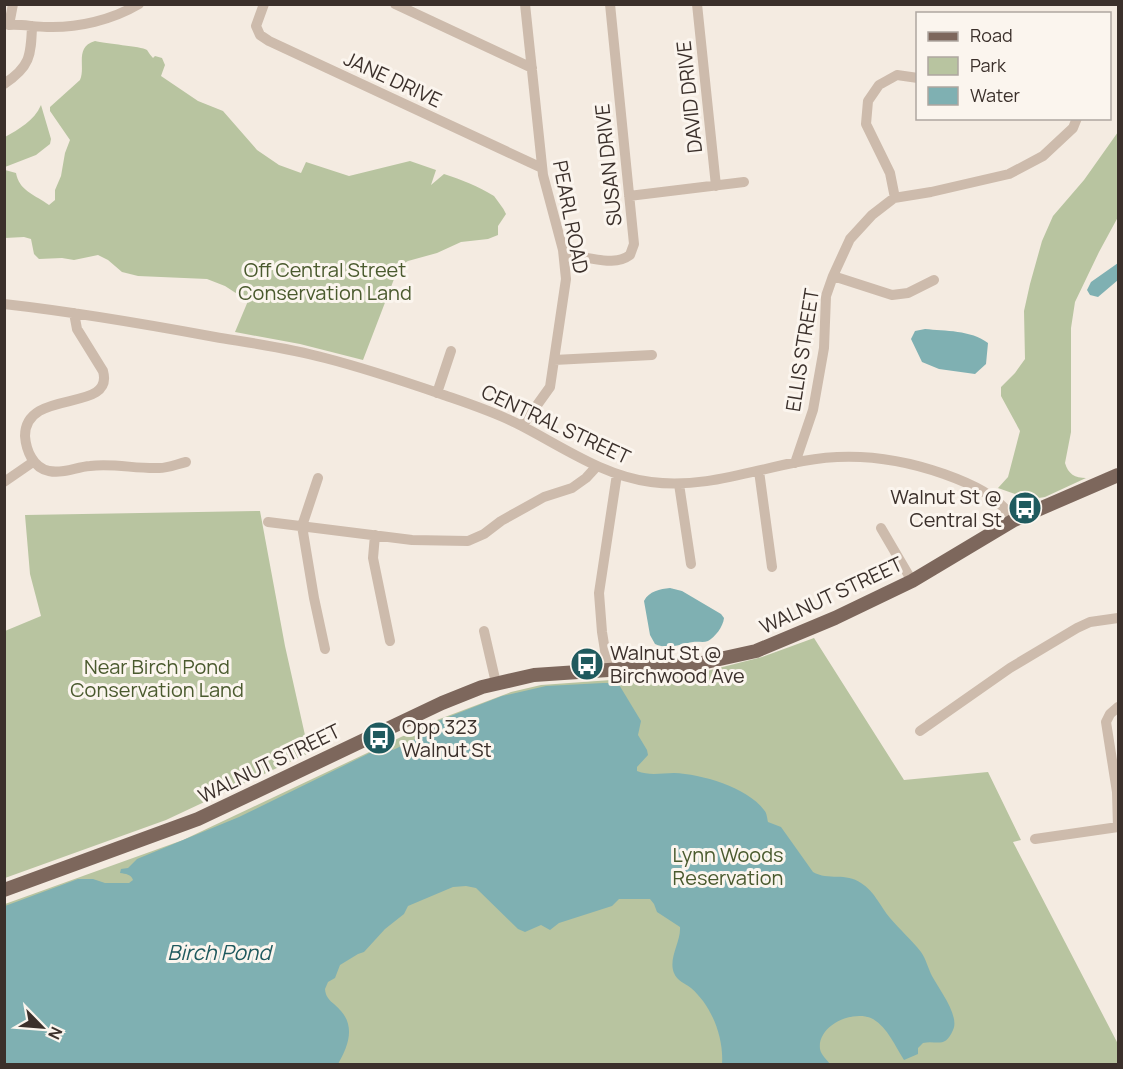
<svg xmlns="http://www.w3.org/2000/svg" width="1123" height="1069" viewBox="0 0 1123 1069" font-family="Manrope,sans-serif">
<style>
.green{fill:#b8c4a0}
.water{fill:#7fb0b2}
.lines{fill:none;stroke-linecap:round;stroke-linejoin:round}
.minor{stroke:#cdbbac;stroke-width:10}
.major{stroke:#7d675c;stroke-width:14}
.labels{text-anchor:middle;dominant-baseline:central;stroke-width:6;stroke-linejoin:round;paint-order:stroke}
.street-label{font-size:20px;fill:#3b302b;stroke:#fbf5ee}
.park-label{font-size:20px;fill:#4a5a2e;stroke:#fbf5ee}
.poi-label{font-size:20px;fill:#3b302b;stroke:#fbf5ee;text-anchor:start}
.water-label{font-size:21px;font-style:italic;fill:#1f5a5e;stroke:#fbf5ee}
</style>
<rect width="100%" height="100%" fill="#f4ebe1"/>
<path class="green" d="M95 41C105 44 141 46 147 50 149 53 151 56 153 58L155 56 162 58 165 65 161 76 198 101 223 111 257 150 279 165 301 173 306 162 349 176 410 161 436 170 431 185 444 174C462 180 478 186 494 196 498 202 503 207 506 214L498 226V235L488 239 461 242 437 253 408 261 399 266 363 360 300 344 235 332 248 301 225 286 207 279 138 276 122 272 108 260 98 255 74 260 62 258 39 259 34 254 31 239 24 237 5 238V170L16 173C19 190 33 194 46 203L49 205 55 200V190L61 176 65 153 70 140 50 111V107L80 80C86 67 74 47 95 41Z
M41 105 51 139 50 144 36 155 5 167V137C19 129 34 121 41 105Z
M1118 132V217L1099 252 1075 302 1071 328V432L1065 463C1068 474 1075 478 1086 478L1045 497C1029 501 1013 493 998 488L1008 477 1020 431 1001 396V387L1015 373 1025 359 1024 311 1030 284 1042 241 1053 216 1084 180Z
M260 511 285 646 309 753 166 820 5 878V631L41 616 30 574 25 515Z
M814 638 904 780 988 772 1021 840 1013 842 1118 1044V1064H5V904L183 840 437 720 511 692 541 685 695 674 762 657Z"/>
<path class="water" d="M1118 263V280L1098 297 1090 295 1087 290 1091 282Z
M925 329C945 331 971 330 988 343L986 364 975 374 939 369 922 362 911 339 915 331Z
M670 588 682 591 721 614 724 618C723 627 715 637 708 641 703 643 698 641 693 642 681 644 668 650 655 644L650 635 644 601C649 591 660 589 670 588Z
M603 683H618L641 721 638 735 647 750 648 755 637 767V771C650 776 661 773 674 773 701 774 747 787 764 810 767 813 767 818 768 822L781 827 813 872C828 881 846 872 861 883 875 892 880 906 890 918 900 930 911 939 921 952 926 959 928 968 932 976 939 989 960 1016 953 1030 945 1049 937 1040 923 1043L918 1048V1054L904 1060C895 1046 888 1028 873 1019 854 1009 817 1025 820 1049 821 1055 827 1060 830 1064H722C724 1038 712 1006 691 988 685 983 677 981 674 973 668 958 681 942 680 927L657 912 654 904 650 899H619L612 906 559 923 550 930 541 925 525 932 518 929 476 888 466 886 453 887 408 906 404 914 385 929 364 952 358 954 340 965 335 978 328 982 325 989C326 1001 334 1002 341 1011 356 1028 347 1048 338 1064H5V906L78 879H93L105 883H129L133 880C131 874 126 874 120 873L121 869 128 868 137 859 239 817 386 745 393 750 426 734 429 727 438 721 502 696 546 686Z"/>
<g class="lines">
<path class="minor" d="M13 4 9 25C22 24 34 27 47 27 78 28 112 20 139 4
M264 4 256 26 260 35 269 41 542 168
M395 4 532 68
M697 4 716 186
M4 84C30 67 31 56 32 26
M629 196 744 182
M895 198 890 173 866 124 868 101 879 85 897 75 918 78
M564 257C586 253 611 269 630 255L634 244 610 4
M833 276 892 295 908 293 934 280
M4 304C75 312 145 324 215 337 251 343 289 348 325 358 364 368 403 381 441 394 467 403 492 411 516 423 560 445 602 476 651 482 704 489 752 470 803 461 850 452 899 458 944 474 972 484 997 495 1014 520
M74 313 77 329 103 371C115 414 25 387 25 436 26 450 33 468 49 471 63 474 76 467 90 466 113 463 136 469 159 468 168 468 177 464 186 462
M554 360 652 355
M437 393 451 351
M522 426 550 387 566 279 563 250 543 175 525 4
M795 463 813 410 824 348 826 296 833 276 850 239 872 215 894 198 931 192 1009 174 1043 156 1073 128 1077 118
M759 471 772 567
M318 478 302 526 314 598 325 649
M4 482 33 462
M679 484 691 564
M268 522 412 540 468 541 484 534 501 521 544 497 572 488 586 478 597 466
M881 528 912 581
M375 535 373 558 390 641
M484 631 496 683
M608 669 602 632 599 593 617 474
M920 731 1010 668 1077 628 1090 622 1118 618
M1118 827 1117 792 1106 722 1110 714 1118 707
M1035 839 1118 827"/>
<path class="major" d="M4 890 198 819 442 703 482 687 534 675 697 664 756 651 835 618 912 581 1014 520 1118 475"/>
</g>
<defs>
<g id="bus-disc" transform="scale(1.725)"><circle r="9.5" fill="#1f5a5e" stroke="#fbf5ee"/><path d="M-5-6H5V4H4V6H2V4H-2V6H-4V4H-5ZM-3.5-4V0h7V-4ZM-3.5 1.2v1.5H-2V1.2ZM2 1.2v1.5H3.5V1.2Z" fill="#fff"/></g>
</defs>
<g fill-rule="evenodd">
<use href="#bus-disc" x="1025" y="508"/>
<use href="#bus-disc" x="587" y="664"/>
<use href="#bus-disc" x="379" y="738"/>
</g>
<g class="labels">
<g class="street-label">
<text transform="translate(393 79) rotate(25)">JANE DRIVE</text>
<text transform="translate(689 97) rotate(-96)">DAVID DRIVE</text>
<text transform="translate(608 165) rotate(-96)">SUSAN DRIVE</text>
<text transform="translate(571 217) rotate(79)">PEARL ROAD</text>
<text transform="translate(802 350) rotate(-81)">ELLIS STREET</text>
<text transform="translate(556 424) rotate(25)">CENTRAL STREET</text>
<text transform="translate(831 595) rotate(-25)">WALNUT STREET</text>
<text transform="translate(269 763) rotate(-26)">WALNUT STREET</text>
</g>
<g class="park-label">
<text x="325" y="269">Off Central Street<tspan x="325" dy="23">Conservation Land</tspan></text>
<text x="157" y="666">Near Birch Pond<tspan x="157" dy="23">Conservation Land</tspan></text>
<text x="728" y="854">Lynn Woods<tspan x="728" dy="23">Reservation</tspan></text>
</g>
<g class="poi-label">
<text x="1002" y="496" text-anchor="end">Walnut St @<tspan x="1002" dy="23">Central St</tspan></text>
<text x="610" y="652">Walnut St @<tspan x="610" dy="23">Birchwood Ave</tspan></text>
<text x="402" y="726">Opp 323<tspan x="402" dy="23">Walnut St</tspan></text>
</g>
<g class="water-label">
<text x="219" y="952">Birch Pond</text>
</g>
</g>
<rect width="1123" height="1069" fill="none" stroke="#3b302b" stroke-width="12"/>
<rect x="916" y="12" width="195" height="108" fill="#fbf5ee" stroke="#aea6a0" stroke-width="1.5"/>
<rect x="928" y="32" width="30" height="9" fill="#7d675c" stroke="#aea6a0" stroke-width="1.5"/>
<text x="970" y="42" font-size="18" fill="#3b302b">Road</text>
<rect x="928" y="57" width="30" height="18" fill="#b8c4a0" stroke="#aea6a0" stroke-width="1.5"/>
<text x="970" y="72" font-size="18" fill="#3b302b">Park</text>
<rect x="928" y="87" width="30" height="18" fill="#7fb0b2" stroke="#aea6a0" stroke-width="1.5"/>
<text x="970" y="102" font-size="18" fill="#3b302b">Water</text>
<g transform="translate(42 1027) rotate(115)" stroke="#fbf5ee" stroke-width="4.5" paint-order="stroke">
<path d="M0-4.5L10 22L0 15L-10 22Z" fill="#3b302b"/>
<text y="-9" font-size="16" font-weight="bold" text-anchor="middle" fill="#3b302b">N</text>
</g>
</svg>
